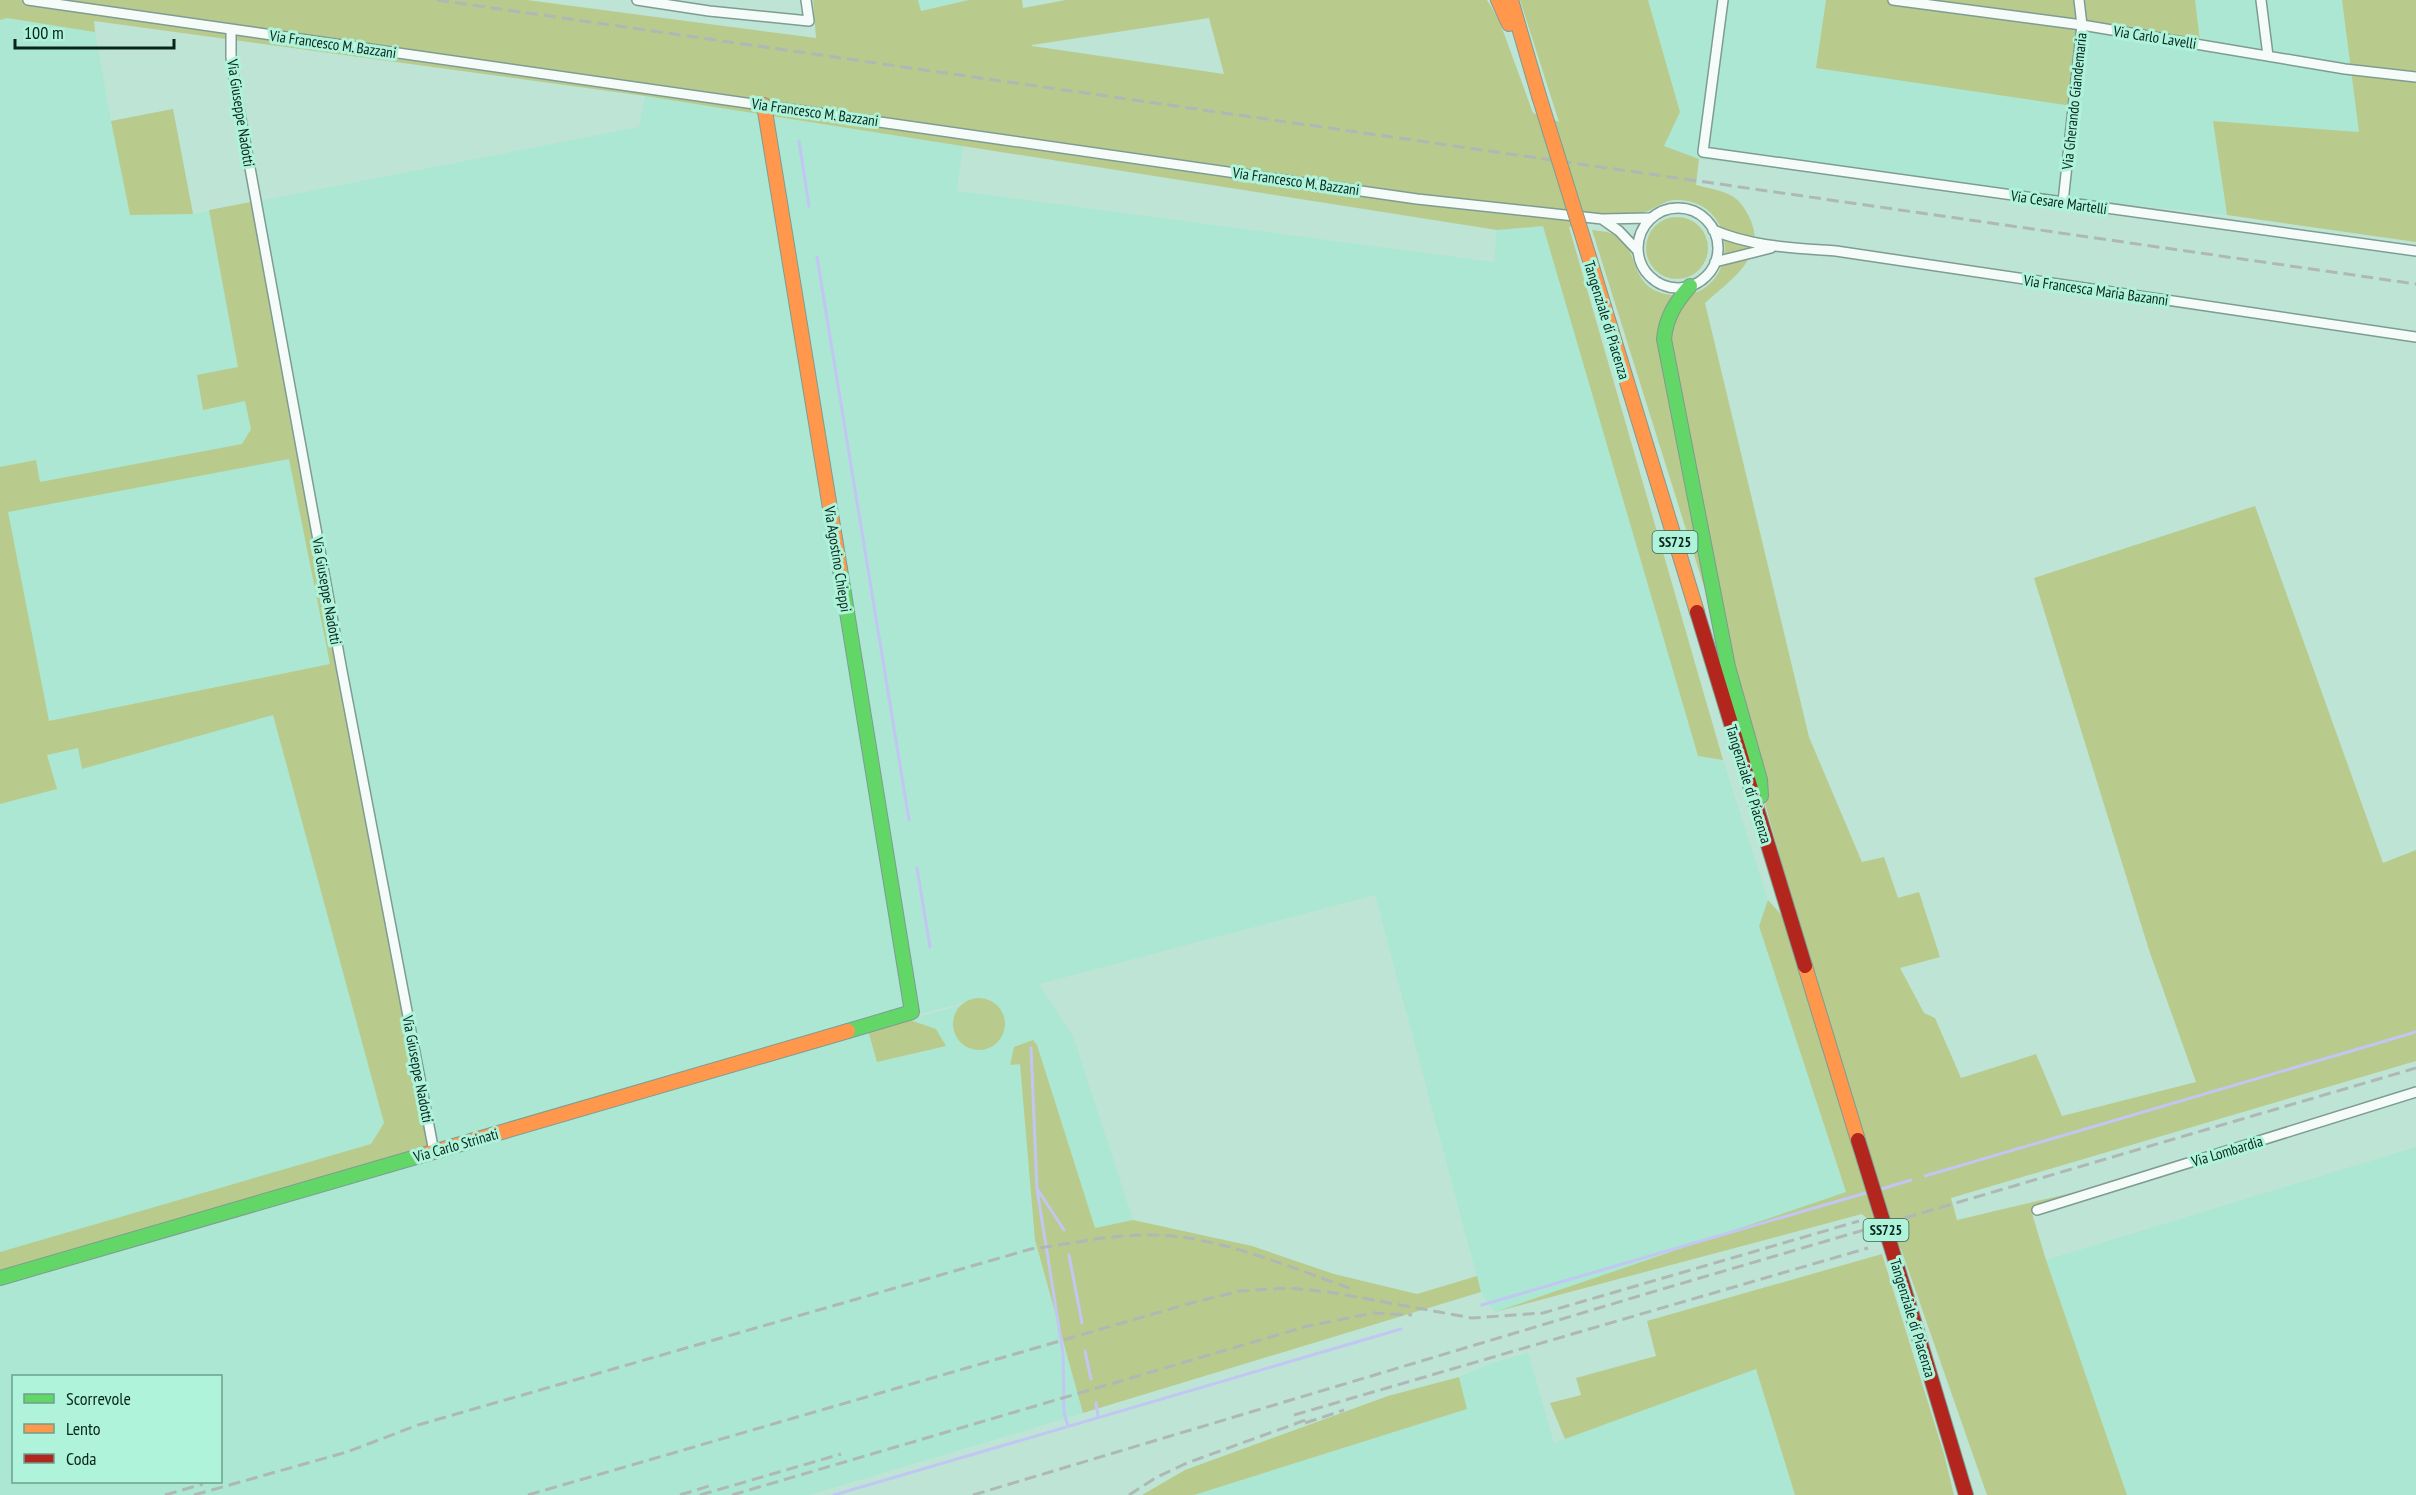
<svg xmlns="http://www.w3.org/2000/svg" width="2416" height="1495" viewBox="0 0 2416 1495" font-family="'PT Sans Narrow',sans-serif">
<style>
.built{fill:#abe7d2;fill-rule:evenodd}
.green{fill:#b8cb8d;fill-rule:evenodd}
.lines{fill:none;stroke-linecap:round;stroke-linejoin:round}
.stream{stroke:#c1c6f2;stroke-width:3}
.street-casing{stroke:#7e9c92;stroke-width:12}
.fast-casing{stroke:#7e9c92;stroke-width:16}
.slow-casing{stroke:#7e9c92;stroke-width:16}
.jam-casing{stroke:#7e9c92;stroke-width:16}
.street{stroke:#f5fbf9;stroke-width:9}
.fast{stroke:#63d668;stroke-width:14}
.slow{stroke:#ff974d;stroke-width:14}
.jam{stroke:#b3261e;stroke-width:14}
.rail{stroke:#afb8b5;stroke-width:3;stroke-dasharray:12 6;stroke-linecap:butt}
.slow-bridge-casing{stroke:#7e9c92;stroke-width:16;stroke-linecap:butt}
.jam-bridge-casing{stroke:#7e9c92;stroke-width:16;stroke-linecap:butt}
.slow-bridge{stroke:#ff974d;stroke-width:14}
.jam-bridge{stroke:#b3261e;stroke-width:14}
.labels{text-anchor:middle;dominant-baseline:central;stroke-width:6;stroke-linejoin:round;paint-order:stroke}
.shield{fill:#aff3db;stroke:#3a6255;stroke-width:1.5}
.shield-label{font-size:14px;font-weight:bold;fill:#08241c}
.street-label{font-size:15px;fill:#08241c;stroke:#aff3db}
</style>
<rect width="100%" height="100%" fill="#bee4d6"/>
<path class="built" d="M918 0H969L920 11Z
M1648 0H2342L2360 132 2213 121 2227 215 1699 159 1664 146 1680 112Z
M0 8 93 21 111 121 173 109 193 214 639 127 645 96 963 146 957 191 1494 262 1497 230 1544 226 1698 756 1723 760 1768 900 1759 926 1846 1193 1495 1312 1481 1292 1375 895 1039 984 1073 1036 1133 1220 1035 1241 1083 1413 809 1495H0ZM1019 989 571 1115 867 1027ZM14 1376H220V1482H14Z
M2416 1147V1495H2127L2046 1260Z
M1528 1353 1554 1443 1756 1369 1795 1495H1194L1467 1409 1459 1377 1492 1363Z"/>
<path class="green" d="M0 0H527L816 38 813 0H918L921 11 969 0H1022L1023 8 1066 0H1487L1499 20 1533 113 1559 122 1520 0H1648L1680 112 1664 146 1699 159 1696 185C1707 188 1722 190 1732 196 1741 201 1747 212 1751 221 1766 258 1729 281 1705 303L1809 737 1862 862 1884 857 1898 898 1919 892 1940 957 1900 968 1924 1013 1935 1018 1961 1078 2036 1054 2062 1116 2196 1082 2149 950 2034 578 2255 506 2383 863 2416 850V1061L1951 1198 1957 1220 2135 1178 2031 1210 2046 1260 2127 1495H1987L1901 1249 1862 1214 1495 1312 1846 1192 1759 926 1768 900 1803 939 1706 593 1592 230C1599 231 1608 231 1615 235 1642 249 1626 289 1671 295 1738 303 1744 203 1679 200 1665 199 1657 208 1645 212 1621 220 1593 220 1569 227L1723 760 1698 756 1543 226 1497 230 645 96 94 21 95 32 7 18 0 20ZM1209 18 1224 74 1032 46V45Z
M1826 0H2195L2200 41 2080 25 2072 106 1816 68Z
M2342 0H2416V242L2227 215 2213 121 2359 132Z
M173 109 193 214 130 215 111 121Z
M256 201 435 1153 0 1278V1252L371 1144 384 1123 273 715 82 769 78 748 47 755 57 789 0 804V467L36 460 40 482 242 444 251 429 245 401 203 410 197 375 238 367 209 210ZM289 459 330 664 49 721 8 512Z
M1646 248a31 31 0 1 1 62 0a31 31 0 1 1-62 0Z
M953 1024a26 26 0 1 1 52 0a26 26 0 1 1-52 0Z
M904 1018 936 1029 946 1046 877 1062 867 1027Z
M1033 1040 1037 1045 1095 1228 1133 1220 1252 1246 1334 1274 1417 1294 1477 1276 1481 1292 1083 1413 1035 1240 1020 1064 1010 1065 1014 1047Z
M1882 1254 1944 1454 1954 1495H1795L1756 1369 1565 1439 1550 1403 1581 1395 1576 1378 1656 1356 1647 1321Z
M1459 1377 1467 1409 1194 1495H1142L1185 1470 1388 1396Z"/>
<g class="lines">
<path class="stream" d="M799 141 809 206
M817 257 909 820
M917 868 930 947
M1031 1048 1037 1189 1063 1353 1064 1413 1068 1426
M1925 1176 2416 1032
M1038 1190 1064 1230
M1878 1190 1911 1180
M1069 1255 1082 1323
M1482 1305 1869 1192
M1085 1351 1091 1379
M1096 1403 1098 1416
M834 1495 1401 1329"/>
<g class="street-casing">
<path id="street" d="M28 0 1417 199 1602 219 1650 218
M637 0 709 11 809 21 806 0
M1723 0 1703 152 2416 251
M1893 0 2082 25 2345 69 2416 77
M2261 0 2268 56
M231 29V57L235 86 342 671 434 1152
M2063 202 2082 25 2079 0
M1638 248a40 40 0 1 1 80 0a40 40 0 1 1-80 0Z
M1602 219 1619 231 1638 251
M1713 230C1752 247 1795 248 1836 251L2416 337
M1715 262 1771 248
M2037 1210 2416 1092"/>
</g>
<g class="fast-casing">
<path id="fast" d="M1690 286C1676 302 1666 317 1664 339L1728 667 1760 780 1761 796
M840 569 912 1012 848 1031
M0 1278 423 1155"/>
</g>
<g class="slow-casing">
<path id="slow" d="M1498 0 1509 24
M1511 0 1539 96
M764 105 840 569
M1589 257 1697 612
M1805 966 1858 1140
M423 1155 848 1031"/>
</g>
<g class="jam-casing">
<path id="jam" d="M1697 612 1805 966
M1914 1321 1966 1495"/>
</g>
<use href="#street" class="street"/>
<use href="#fast" class="fast"/>
<use href="#slow" class="slow"/>
<use href="#jam" class="jam"/>
<path class="rail" d="M437 0 2416 284
M1294 1415 1868 1248
M1305 1423 1344 1410
M165 1495 203 1484
M194 1495 347 1452 418 1425 1031 1249C1072 1244 1111 1234 1153 1235 1220 1236 1291 1268 1355 1290
M528 1495 1191 1303 1240 1291 1288 1288 1329 1292 1472 1318 1543 1313 1859 1221
M680 1495 709 1486
M700 1495 841 1454
M732 1495 1308 1326 1373 1313 1412 1315
M973 1495 1649 1293 2416 1068
M1129 1495 1157 1477 1187 1463 1311 1418"/>
<g class="slow-bridge-casing">
<path id="slow-bridge" d="M1539 96 1589 257"/>
</g>
<g class="jam-bridge-casing">
<path id="jam-bridge" d="M1858 1140 1914 1321"/>
</g>
<use href="#slow-bridge" class="slow-bridge"/>
<use href="#jam-bridge" class="jam-bridge"/>
</g>
<g class="labels">
<g class="shield">
<rect x="1652.5" y="531" width="45" height="22" rx="4.5"/>
<rect x="1863.5" y="1219" width="45" height="22" rx="4.5"/>
</g>
<g class="shield-label">
<text x="1675" y="542">SS725</text>
<text x="1886" y="1230">SS725</text>
</g>
<g class="street-label">
<text transform="translate(2155 37) rotate(9)">Via Carlo Lavelli</text>
<text transform="translate(333 44) rotate(8)">Via Francesco M. Bazzani</text>
<text transform="translate(2074 101) rotate(-84)">Via Gherando Giandemaria</text>
<text transform="translate(815 112) rotate(8)">Via Francesco M. Bazzani</text>
<text transform="translate(241 113) rotate(81)">Via Giuseppe Nadotti</text>
<text transform="translate(1296 181) rotate(8)">Via Francesco M. Bazzani</text>
<text transform="translate(2059 202) rotate(8)">Via Cesare Martelli</text>
<text transform="translate(2096 290) rotate(8)">Via Francesca Maria Bazanni</text>
<text transform="translate(1607 320) rotate(73)">Tangenziale di Piacenza</text>
<text transform="translate(838 559) rotate(81)">Via Agostino Chieppi</text>
<text transform="translate(327 591) rotate(80)">Via Giuseppe Nadotti</text>
<text transform="translate(1749 784) rotate(73)">Tangenziale di Piacenza</text>
<text transform="translate(418 1069) rotate(79)">Via Giuseppe Nadotti</text>
<text transform="translate(456 1145) rotate(-16)">Via Carlo Strinati</text>
<text transform="translate(2227 1151) rotate(-17)">Via Lombardia</text>
<text transform="translate(1913 1318) rotate(73)">Tangenziale di Piacenza</text>
</g>
</g>
<rect x="12" y="1375" width="210" height="108" fill="#aff3db" stroke="#6ca08f" stroke-width="1.5"/>
<rect x="24" y="1394" width="30" height="9" fill="#63d668" stroke="#6ca08f" stroke-width="1.5"/>
<text x="66" y="1405" font-size="18" fill="#08241c">Scorrevole</text>
<rect x="24" y="1424" width="30" height="9" fill="#ff974d" stroke="#6ca08f" stroke-width="1.5"/>
<text x="66" y="1435" font-size="18" fill="#08241c">Lento</text>
<rect x="24" y="1454" width="30" height="9" fill="#b3261e" stroke="#6ca08f" stroke-width="1.5"/>
<text x="66" y="1465" font-size="18" fill="#08241c">Coda</text>
<path d="M15 39v9h159v-9" fill="none" stroke="#08241c" stroke-width="3"/>
<text x="24" y="39" font-size="18" fill="#08241c" stroke="#aff3db" stroke-width="4.5" paint-order="stroke">100 m</text>
</svg>
